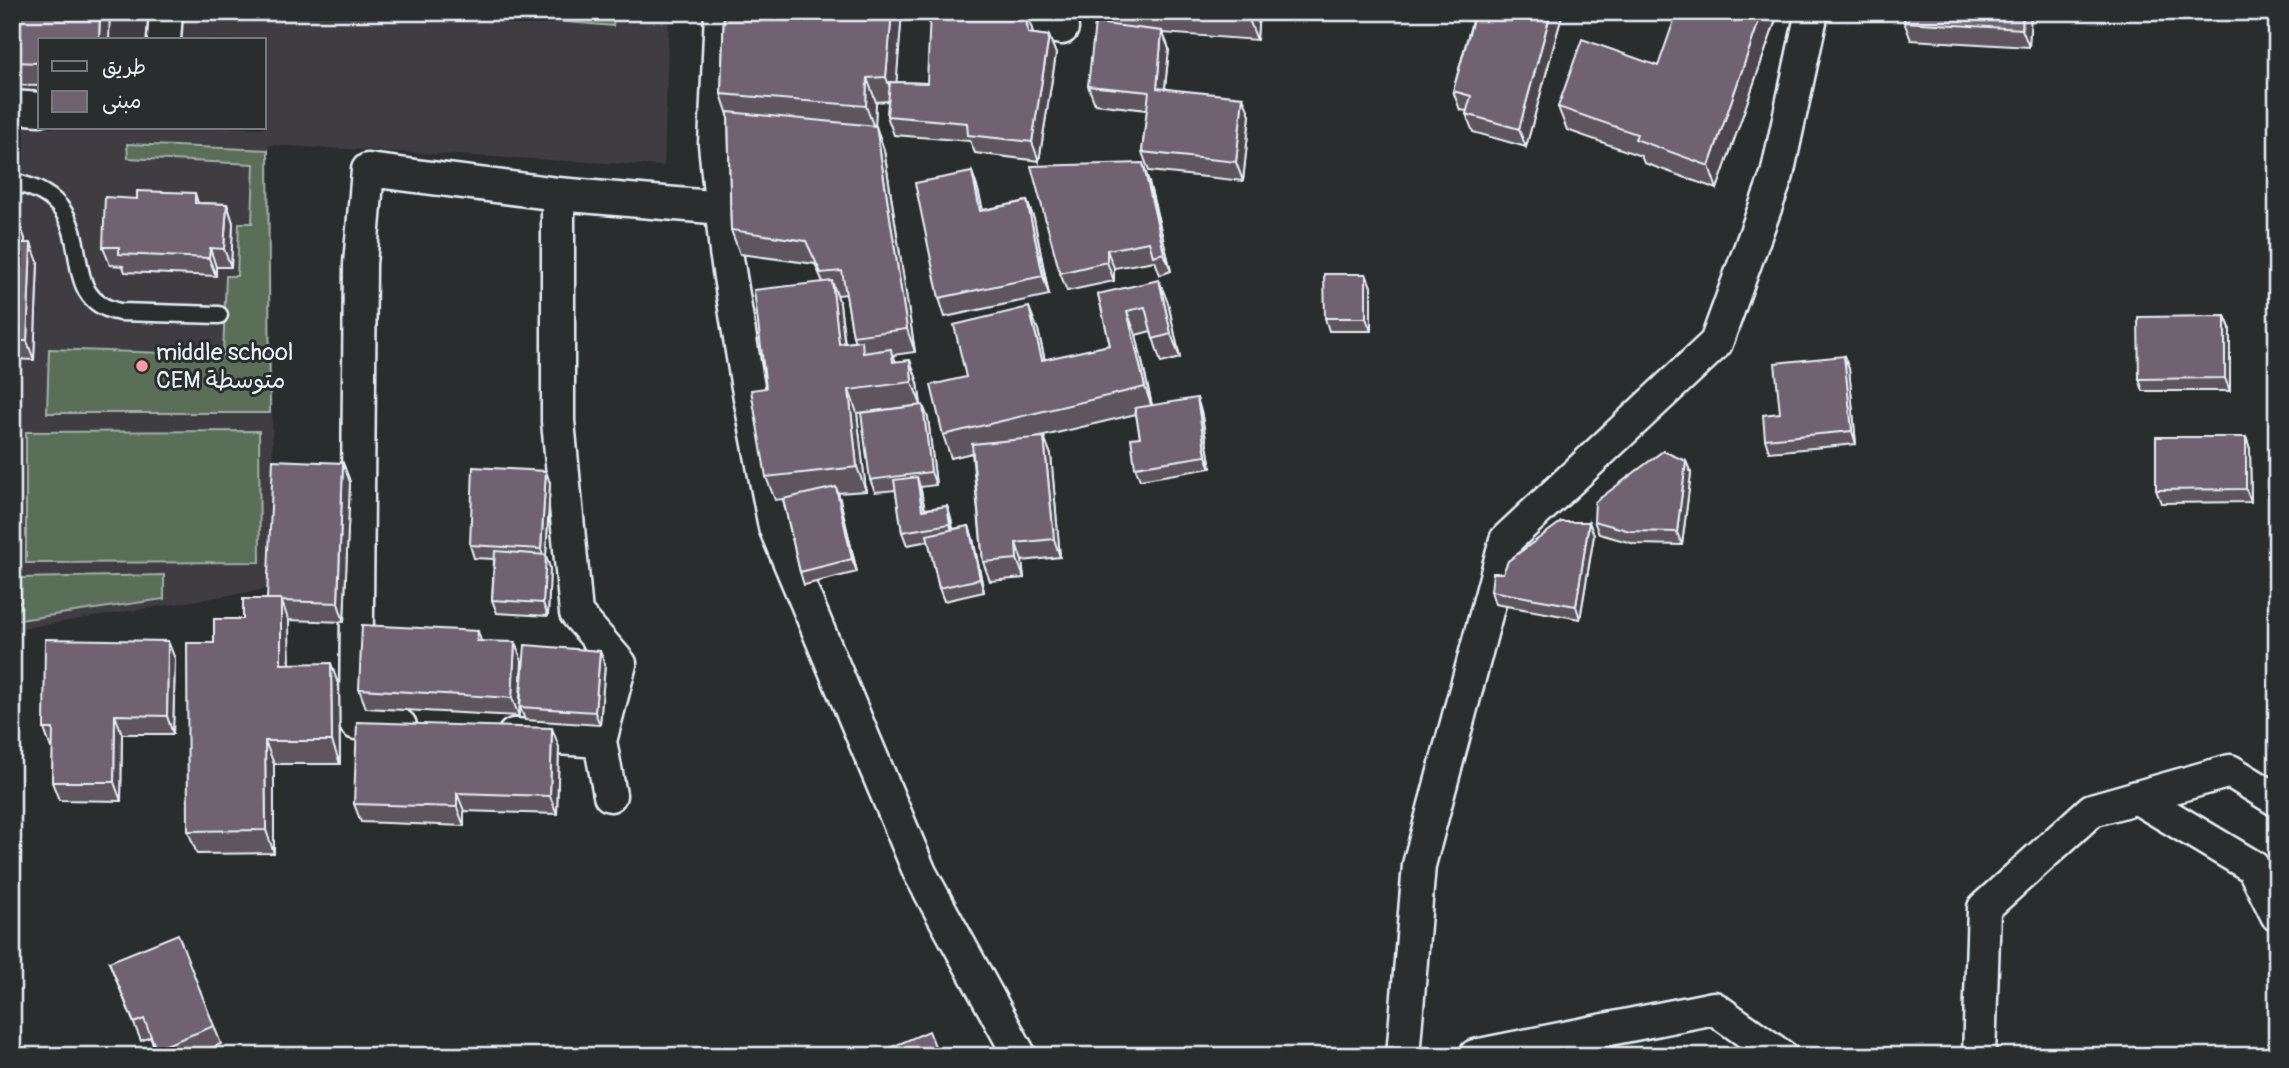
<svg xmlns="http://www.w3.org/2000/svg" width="2289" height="1068" viewBox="0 0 2289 1068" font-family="Pangolin,'Playpen Sans Arabic',sans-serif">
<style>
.built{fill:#3f3d42;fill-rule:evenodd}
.grass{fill:#5a6e59;stroke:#a1b0a8;stroke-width:2}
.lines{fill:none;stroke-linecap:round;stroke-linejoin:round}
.service-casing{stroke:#e8f1f8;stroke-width:21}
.minor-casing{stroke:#e8f1f8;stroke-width:37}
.service{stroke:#2a2d2e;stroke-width:16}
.minor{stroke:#2a2d2e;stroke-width:32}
.wall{fill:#5f545f;stroke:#e8f1f8;stroke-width:2;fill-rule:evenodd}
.shaded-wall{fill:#4e454e;stroke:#e8f1f8;stroke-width:2}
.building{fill:#6f626f;stroke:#e8f1f8;stroke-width:2}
.poi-dot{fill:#ff9aa2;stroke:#2a2d2e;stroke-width:2.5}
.labels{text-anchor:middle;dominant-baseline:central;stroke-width:6;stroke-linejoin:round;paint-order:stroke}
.poi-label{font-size:24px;fill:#e8f1f8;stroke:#2a2d2e;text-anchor:start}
</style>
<rect width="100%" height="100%" fill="#2a2d2e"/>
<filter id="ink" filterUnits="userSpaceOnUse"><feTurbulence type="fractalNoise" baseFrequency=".0143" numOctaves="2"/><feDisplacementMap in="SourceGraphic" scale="14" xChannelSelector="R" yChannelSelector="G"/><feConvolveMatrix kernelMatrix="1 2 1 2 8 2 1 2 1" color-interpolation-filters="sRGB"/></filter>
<g filter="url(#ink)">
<path class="built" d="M12 12H669L664 166 269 145 274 588 12 630ZM40 40H264V128H40Z"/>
<path class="grass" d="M450 12H614L613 26Z
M127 144 268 150 270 413H47L49 349 223 355 226 276H237L239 223H252L254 164 128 158Z
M259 431 260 562 26 563V432Z
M164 575V599L12 621V604L21 602 20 578Z"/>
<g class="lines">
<g class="service-casing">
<path id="service" d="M12 182C114 202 45 298 120 312L219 315"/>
</g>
<g class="minor-casing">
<path id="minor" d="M721 12 715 144 726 252 747 382 775 527 920 873 1020 1056
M949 12 1062 28
M164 40 166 12
M12 107 40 109
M400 726 356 723 360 264 368 170 558 194
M514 735 600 741
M610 795 600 741 620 664 576 613 558 421V194L723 208
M2136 797 2253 867 2277 915
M1403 1056 1419 865 1506 540 1716 343 1777 175 1812 12
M1475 1056 1714 1008 1781 1056
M1979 1056 1984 908 2092 810 2230 771 2277 800"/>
</g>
<use href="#service" class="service"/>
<use href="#minor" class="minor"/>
</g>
<path class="wall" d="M12 12 40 40V86L12 85Z
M724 12H902L896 82 927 83 1032 29 1033 34 1049 36 1056 54 1039 161 975 153 970 141 894 135 887 116 888 101 876 102 875 126 884 150 915 352 893 355 896 362 910 360 918 383 921 405 928 418 936 485 920 487 925 509 947 506 951 518 953 529 969 526 973 539 984 592 944 601 939 588 929 541 907 545 902 532 896 490 875 492 870 480 914 406 857 413 866 491 838 493 857 572 804 585 800 572 783 499 775 500 766 477V388L823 282 815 264 740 254 731 230 728 115 721 94ZM846 294 853 336 855 342 845 343 840 304 837 295Z
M1098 12H1259L1257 40 1163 33 1169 49 1165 88 1250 115 1243 181 1149 171 1142 152 1147 110 1095 104 1088 86 1102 24Z
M1440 12H1563L1526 147 1473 132 1466 114 1467 111 1460 110 1453 91 1472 21Z
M2031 12 2029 47 1911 40 1904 22Z
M1777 17 1717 189 1644 163 1641 156 1567 130 1558 107Z
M972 172 978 190 983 210 1027 201 1034 219 1049 295 945 317 939 298Z
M1149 182 1171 271 1160 275 1155 261 1114 268V281L1067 291 1060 273Z
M195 193 198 203 227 204 233 223 231 267H216V276L125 272 123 266 110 265 103 247 137 199Z
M12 221H18L25 239V243L38 262 34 360 12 359Z
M1366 274 1371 287V331H1329L1325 318Z
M1098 294 1168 303 1180 358 1161 363 1151 331 1136 335 1152 405 1201 411 1211 468 1140 480 1135 467 1140 437 1136 414 1036 438 1044 437 1051 455 1060 557 1022 561 1024 578 990 581 983 562 972 453 951 458 943 435 966 377 1038 330 1045 360 1110 345Z
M2225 316 2230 328V391H2143L2139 379Z
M1844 356 1849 369 1856 444 1769 452 1765 439Z
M2246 437 2250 449 2251 502 2161 503 2156 490Z
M343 463 350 482 344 622 288 620 290 664 339 687 340 764H274V853L197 854 188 831 214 643 267 599Z
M1691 473 1682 545 1635 544 1599 534 1594 521Z
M550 483 546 556 550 568 548 616 497 613 492 600 494 559 474 558 470 545Z
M1589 522 1594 535 1580 619 1495 604 1491 591 1503 573Z
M478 631 481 641 522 661 519 716 366 708 359 689Z
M175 659 173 734H122L121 801 59 800 52 782 53 748H51L44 729Z
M605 664 600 725 525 720 520 707Z
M559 747 557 814 464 811V826L361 822 354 804Z
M109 962 214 1026 221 1044 193 1056H158L150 1037 141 1041Z"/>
<path class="shaded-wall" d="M100 12H110L109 40H99Z
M892 12H902L895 101 886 77Z
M1026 12 1032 29 1035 52 1028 33Z
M1249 12H1259L1257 40 1248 17Z
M1551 12H1563L1526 147 1519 129Z
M1762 12H1776L1777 17 1717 189 1709 166Z
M2023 12H2031L2029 47 2022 29Z
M1162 31 1169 49 1163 106 1157 88Z
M1049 36 1056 54 1039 161 1032 142Z
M867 78 876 102 875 130 866 106Z
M1243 97 1250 115 1243 181 1236 162Z
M876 126 884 150 915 352 907 329Z
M1143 163 1149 182 1171 271 1164 253Z
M972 172 978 190 987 229 980 211Z
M1027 201 1034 219 1049 295 1043 276Z
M227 204 233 223 231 267 224 249Z
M18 221 25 239 24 261 18 243Z
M31 243 38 262 34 360 27 341Z
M210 248 216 267V276L209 258Z
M1107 250 1114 268V281L1107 262Z
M1366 274 1371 287V331L1366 318Z
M1159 280 1168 303 1180 358 1171 334Z
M832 281 840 304 847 367 839 344Z
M1029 307 1038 330 1050 384 1042 360Z
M1127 311 1136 335 1153 410 1145 387Z
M2225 316 2230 328V391L2225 378Z
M1844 356 1849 369 1856 444 1852 431Z
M910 360 918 383 921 405 912 382Z
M849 390 857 413 866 491 857 467Z
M1197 398 1201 411 1211 468 1206 456Z
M923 405 928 418 936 485 931 472Z
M1044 437 1051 455 1060 557 1054 539Z
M2246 437 2250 449 2251 502 2246 489Z
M1686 461 1691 473 1682 545 1677 532Z
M343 463 350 482 344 622 338 603Z
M546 471 550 483 546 556 550 568 548 616 543 603 545 561 541 549Z
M917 477 921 490 927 523 922 510Z
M836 487 840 499 857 572 852 559Z
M947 506 951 518 954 537 950 524Z
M1589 522 1594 535 1580 619 1576 606Z
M969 526 973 539 984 592 980 579Z
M1016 543 1022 561 1024 578 1017 559Z
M281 599 289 622 290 687 281 664Z
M168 641 175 659 173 734 167 716Z
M515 642 522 661 519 716 512 698Z
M600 651 605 664 600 725 595 712Z
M331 663 339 687 340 764 332 741Z
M115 715 122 734 121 801 114 782Z
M552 728 559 747 557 814 550 796Z
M265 741 274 764V853L266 830Z
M457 793 464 811V826L457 807Z"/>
<path class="building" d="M12 12H100L99 40H40V63L12 62Z
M724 12H892L886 77 867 78 866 106 721 94Z
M930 12H1025L1028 33 1049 36 1032 142 968 135 967 123 887 116 890 82 927 83Z
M1190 12H1249L1248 17Z
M1475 12H1551L1519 129 1466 114 1471 96 1453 91Z
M1677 12H1762L1709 166 1635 139 1637 134 1558 107 1582 39 1658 66Z
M1904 12H2023L2022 29 1904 22Z
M1095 23 1162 31 1157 88 1243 97 1236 162 1142 152 1149 92 1088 86Z
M728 112 876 126 907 329 853 336 842 271 821 273 806 241 731 230Z
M1143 163 1164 253 1153 256 1149 242 1107 250V262L1060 273 1031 166Z
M972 172 980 211 1027 201 1043 276 939 298 915 183Z
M137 191 195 193V203L227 204 224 249 210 248 209 258 119 254V247H103L105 197 137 199Z
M12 221H18V243H31L27 341H12Z
M1324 274H1366V318H1325Z
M1159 280 1171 334 1153 339 1145 307 1127 311 1145 387 943 435 931 385 966 377 954 325 1029 307 1042 360 1110 345 1098 294Z
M832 281 839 344 862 341 863 353 891 349 893 362 910 360 912 382 849 390 857 467 766 477 751 390 766 388 754 290Z
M2225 316V378L2139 379 2138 317Z
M1844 356 1852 431 1765 439 1763 415 1780 413 1775 363Z
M1197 398 1206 456 1135 467 1131 438 1140 437 1135 408Z
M923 405 931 472 870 480 861 413Z
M1044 437 1054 539 1016 543 1017 559 983 562 972 444Z
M2156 437H2246V489L2156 490Z
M1663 451 1686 461 1677 532 1630 531 1594 521 1595 502Z
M273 460 343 463 338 603 282 601 281 599H267Z
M473 467 546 471 541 549 470 545Z
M917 477 922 510 947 506 950 524 902 532 894 480Z
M836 487 852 559 800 572 783 499Z
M1561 522H1589L1576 606 1491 591 1493 573H1503L1508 561Z
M969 526 980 579 939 588 927 535Z
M495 551 546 555 543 603 492 600Z
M243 599H281V664L331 663 332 741H265L266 830 188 831 187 643H214V619H243Z
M362 625 478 631 477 641 515 642 512 698 359 689Z
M45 639 168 641 167 716 115 715 114 782H52L53 729H44Z
M525 645 600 651 595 712 520 707Z
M357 722 552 728 550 796 457 793V807L354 804Z
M178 934 214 1026 156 1049 144 1019 134 1023 109 962Z
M929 1031 939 1056H871Z"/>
</g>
<circle class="poi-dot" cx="142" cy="366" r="7"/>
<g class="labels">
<g class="poi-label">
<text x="156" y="352">middle school<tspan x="156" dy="28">CEM متوسطة</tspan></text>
</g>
</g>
<rect width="2289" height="1068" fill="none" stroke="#2a2d2e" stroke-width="42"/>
<rect x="21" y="21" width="2247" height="1026" fill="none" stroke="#e8f1f8" stroke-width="2.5" filter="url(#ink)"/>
<rect x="38" y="38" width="228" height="91" fill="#2a2d2e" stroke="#767b7f" stroke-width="2"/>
<rect x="52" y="61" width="35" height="10" fill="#2a2d2e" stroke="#767b7f" stroke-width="2"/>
<text x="102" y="74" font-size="21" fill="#e8f1f8">طريق</text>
<rect x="52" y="91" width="35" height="21" fill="#6f626f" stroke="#767b7f" stroke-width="2"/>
<text x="102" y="108" font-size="21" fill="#e8f1f8">مبنى</text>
</svg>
